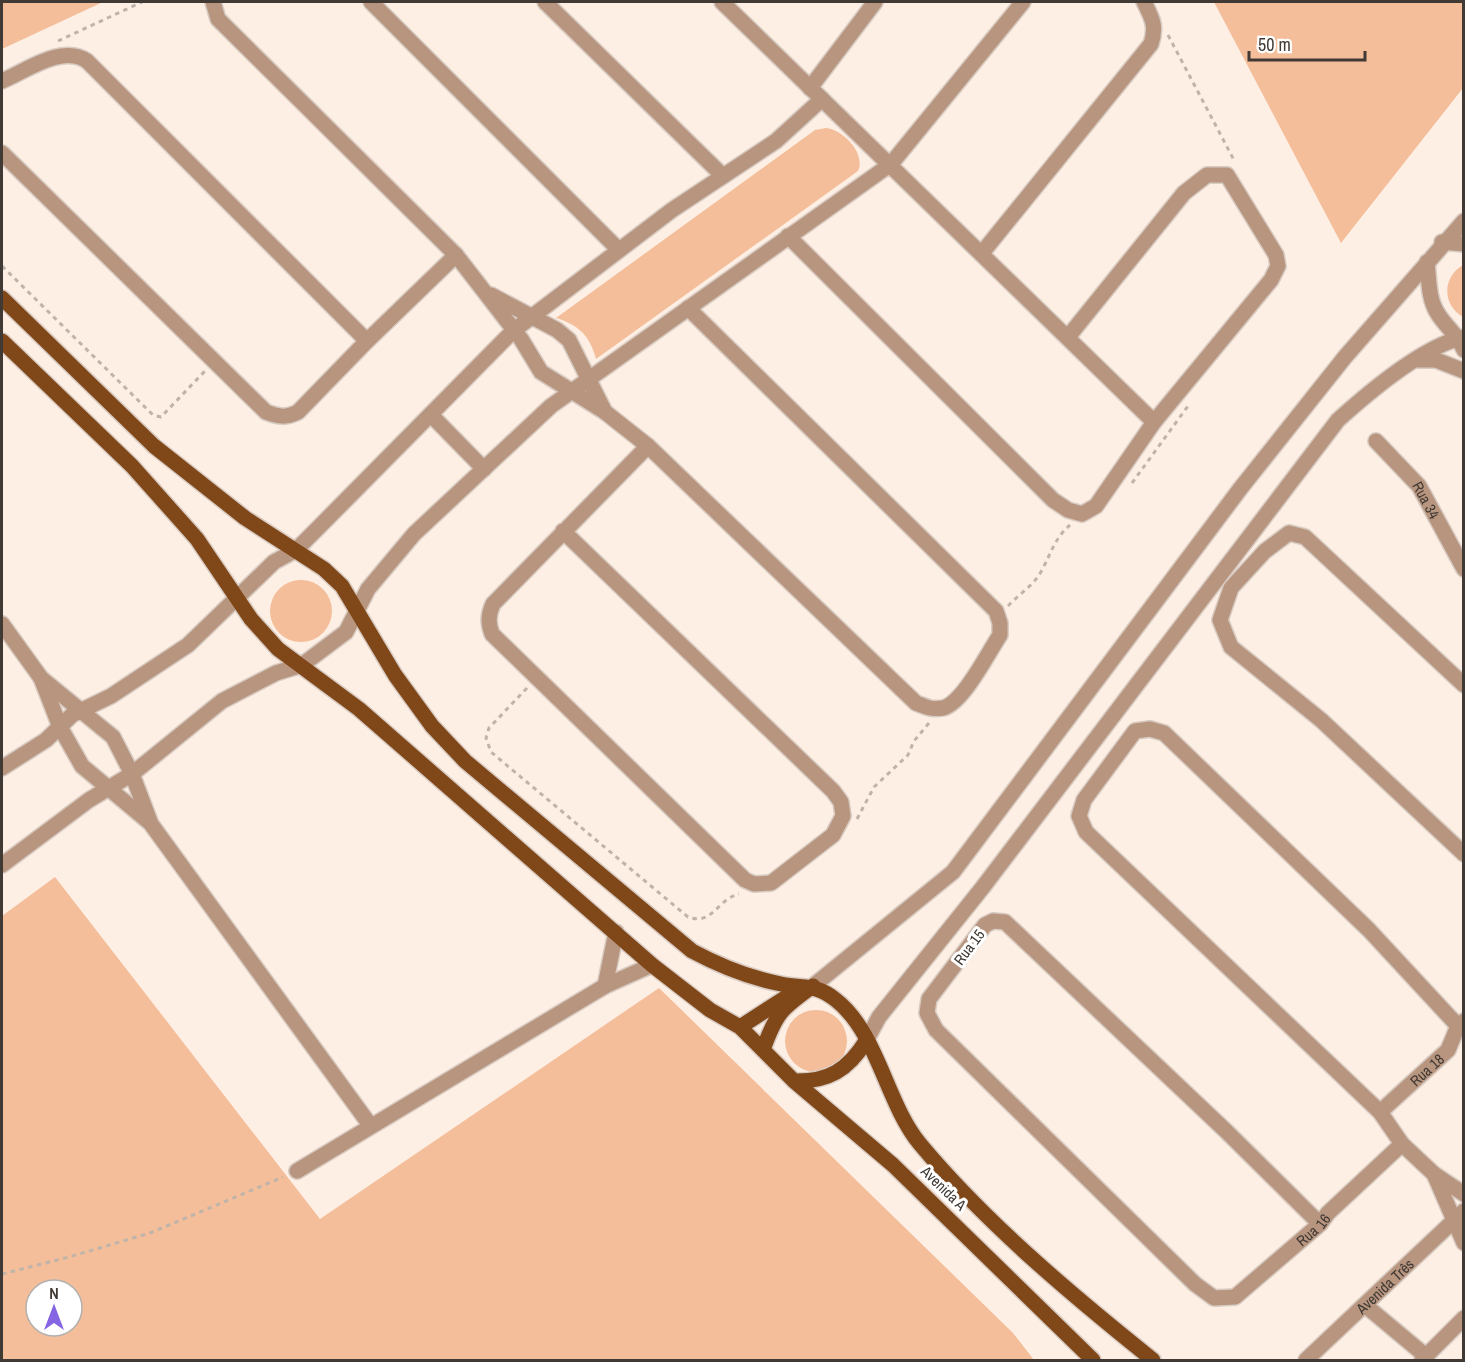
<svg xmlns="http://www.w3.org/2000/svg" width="1465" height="1362" viewBox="0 0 1465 1362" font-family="'Archivo Narrow',sans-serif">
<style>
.green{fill:#f4be9a;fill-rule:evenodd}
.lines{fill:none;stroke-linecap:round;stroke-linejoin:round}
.minor-casing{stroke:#d8cbc2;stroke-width:18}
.major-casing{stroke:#d8cbc2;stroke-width:18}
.path{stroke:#bfb3aa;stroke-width:3;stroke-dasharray:4.5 4.5;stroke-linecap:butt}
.minor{stroke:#b7957f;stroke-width:15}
.major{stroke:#804719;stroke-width:15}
.labels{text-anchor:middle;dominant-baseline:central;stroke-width:6;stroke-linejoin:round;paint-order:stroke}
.street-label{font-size:15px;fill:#403934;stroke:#fff}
</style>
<rect width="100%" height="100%" fill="#feefe5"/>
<path class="green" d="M2 2H103L2 49Z
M1214 2H1463V88L1341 243Z
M826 128C844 130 866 154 858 171L596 359C590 336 579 325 556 318L815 130Z
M1463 265V317C1442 305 1442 277 1463 265Z
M270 611a31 31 0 1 1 62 0a31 31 0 1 1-62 0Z
M55 877 320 1219 659 988 1013 1333 1034 1360H2V916ZM36 1290H72V1326H36Z
M785 1041a31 31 0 1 1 62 0a31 31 0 1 1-62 0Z"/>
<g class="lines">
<g class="minor-casing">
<g id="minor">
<path d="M213 2 218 19 456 255 521 339 541 372 605 412 648 446 916 703C926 707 932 710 943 708 963 703 988 653 1000 635V623L996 611 688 308"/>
<path d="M371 2 619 250"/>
<path d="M545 2 723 176"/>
<path d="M722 2 1154 422"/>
<path d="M2 81C26 71 62 44 87 61L367 341"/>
<path d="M810 88 875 2"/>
<path d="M2 153 266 412C279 417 286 418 298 412L367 341 456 255"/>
<path d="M788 236 1053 500 1068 510 1082 514 1096 506 1154 422 1271 280 1278 266 1276 255 1227 175H1207L1184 193 1068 337"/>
<path d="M1442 242 1464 244"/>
<path d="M982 253 1151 44C1157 26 1152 18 1144 2"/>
<path d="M1427 262C1429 279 1428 299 1438 314 1446 327 1458 335 1464 350"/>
<path d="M491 295 557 330 569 340 605 412"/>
<path d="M1418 360H1436L1464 371"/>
<path d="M432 416 484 469"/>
<path id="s1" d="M1376 441 1419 486 1464 569"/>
<path d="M563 531 833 791 841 802 843 816 833 835 771 883 754 884 745 880 492 634C488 623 488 615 493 604L648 446"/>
<path d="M2 624 41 678 113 737 132 774 151 824 370 1125"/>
<path d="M41 678 60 727 82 766 149 822"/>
<path d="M1464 685 1305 537 1289 533 1265 551 1231 588 1220 620 1231 647 1321 720 1464 854"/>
<path d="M2 768 46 740 72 715 111 696 188 645 274 562 296 550 320 526 513 331 672 210 776 141 822 99"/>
<path d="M2 865 89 800 132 774 222 701 276 673 302 665 346 632 368 589 414 534 551 406 891 164 1023 2"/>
<path d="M605 986 616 932"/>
<path d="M813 986 953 872 1240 489 1345 357 1464 221"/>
<path d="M1458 1026 1369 930 1164 733 1150 729 1135 731 1084 800 1079 816 1086 832 1380 1112 1402 1144 1434 1174 1464 1194"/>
<path d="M866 1041 879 1017 983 887 1338 420C1369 392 1423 346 1464 337"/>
<path id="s2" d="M1380 1112 1448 1050 1458 1026 1464 1021"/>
<path d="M297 1171 605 986 652 965"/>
<path d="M1434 1174 1464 1243"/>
<path id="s3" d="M1320 1224 1226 1131 1005 922 993 921 985 925 929 999 927 1013 936 1030 1195 1284 1214 1298 1235 1297 1320 1224 1328 1213 1402 1144"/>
<path d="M1366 1306 1427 1357"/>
<path id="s4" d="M1306 1360 1464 1211"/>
<path d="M1422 1360 1464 1318"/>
</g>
</g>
<g class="major-casing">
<path id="major" d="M2 298 154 446 245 518 324 569 342 586 395 675 432 726 465 761 692 951C720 966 750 978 781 984 804 989 815 983 836 1000 878 1033 886 1103 920 1144 986 1223 1073 1296 1153 1360
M2 341 132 466 197 539 251 619 278 649 359 709 652 965 710 1010 740 1027 794 1081 893 1165 1093 1360
M740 1027 788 996
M763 1050C776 1013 781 1009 813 986
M794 1081C828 1082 848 1070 866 1041"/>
</g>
<path class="path" d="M1168 35 1235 162
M58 41 142 2
M2 266 153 415 161 417 205 371
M1132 483 1188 406
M1008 606C1020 593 1035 585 1043 568 1052 551 1055 538 1070 525
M527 688 489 728 486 738 491 752 688 917C713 926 717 899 739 894
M857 819 874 787 908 755 914 741 929 723
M2 1274 69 1257 150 1233 283 1177"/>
<use href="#minor" class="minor"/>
<use href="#major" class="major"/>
</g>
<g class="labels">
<g class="street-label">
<text stroke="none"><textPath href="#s1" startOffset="78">Rua 34</textPath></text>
<text transform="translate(969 947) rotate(-53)">Rua 15</text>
<text stroke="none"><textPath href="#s2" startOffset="63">Rua 18</textPath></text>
<text transform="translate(944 1188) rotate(44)">Avenida A</text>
<text stroke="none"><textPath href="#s3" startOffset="1094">Rua 16</textPath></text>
<text stroke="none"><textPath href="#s4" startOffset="108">Avenida Três</textPath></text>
</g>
</g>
<rect width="1465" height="1362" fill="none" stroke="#403934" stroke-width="6"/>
<g transform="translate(54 1308)"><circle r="28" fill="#ffffff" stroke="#b3b0ae" stroke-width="1.5"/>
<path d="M0-4.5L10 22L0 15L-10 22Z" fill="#8565e1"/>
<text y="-9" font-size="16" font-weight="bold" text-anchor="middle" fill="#403934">N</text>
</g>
<path d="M1249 51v9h116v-9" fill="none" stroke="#403934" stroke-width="3"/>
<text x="1258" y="51" font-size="18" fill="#403934" stroke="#ffffff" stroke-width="4.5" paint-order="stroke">50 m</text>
</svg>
